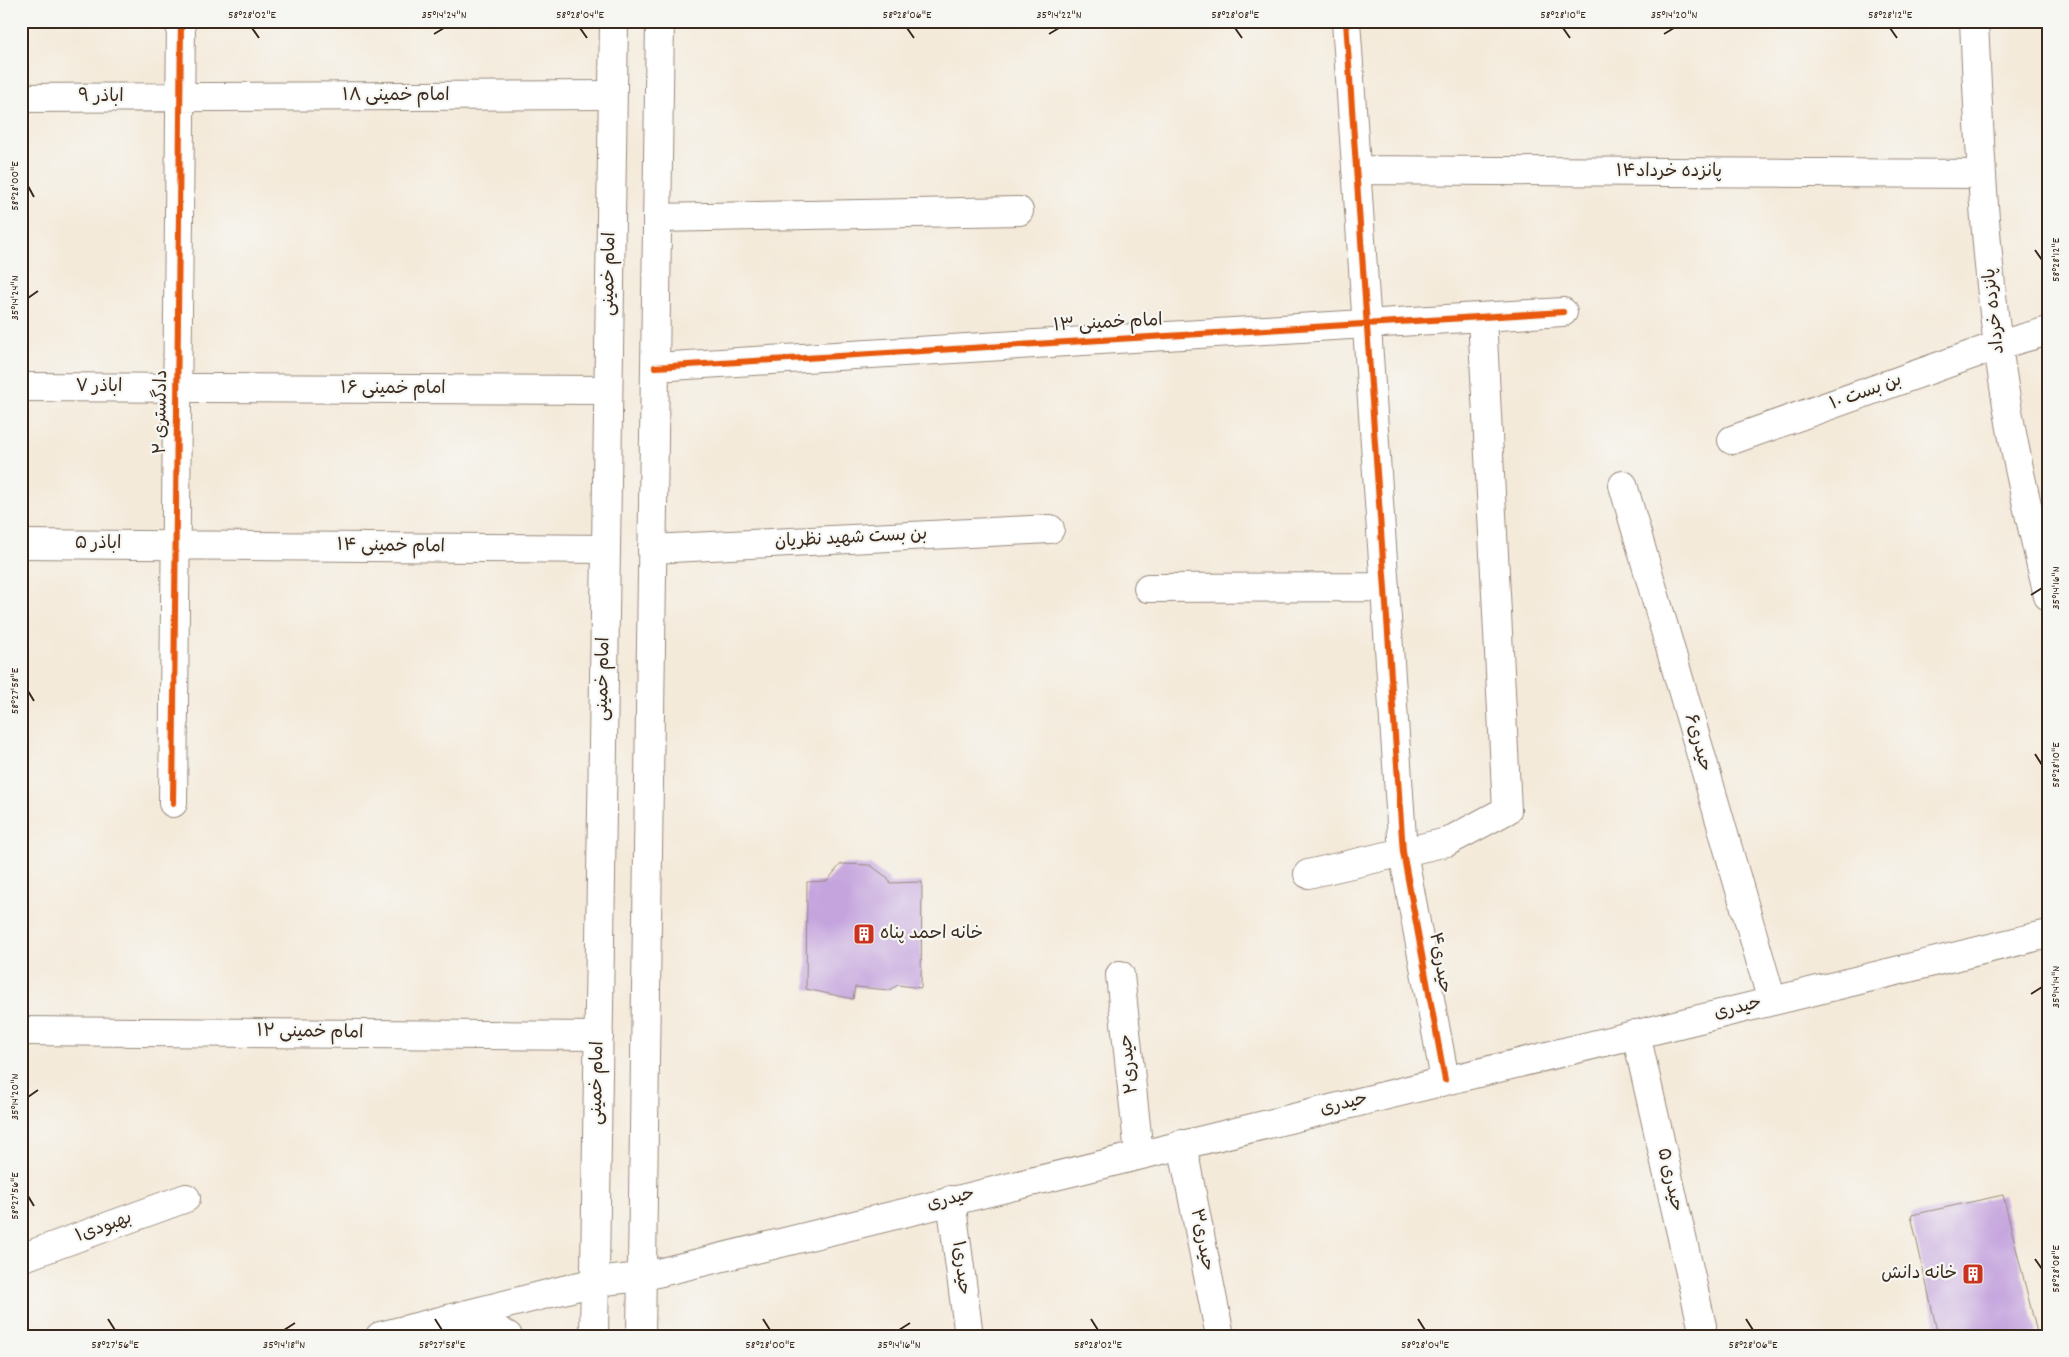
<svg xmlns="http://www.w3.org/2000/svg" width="2069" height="1357" viewBox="0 0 2069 1357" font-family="Dekko,'Playpen Sans Arabic',sans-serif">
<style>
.building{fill:#c5a4de}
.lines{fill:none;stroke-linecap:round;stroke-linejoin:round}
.minor-casing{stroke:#988a7c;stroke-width:30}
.major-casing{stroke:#988a7c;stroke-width:30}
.minor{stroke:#fff;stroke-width:28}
.major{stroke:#fff;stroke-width:28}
.cycleway-casing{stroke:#f6f6f2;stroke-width:9}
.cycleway{stroke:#e8590c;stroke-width:6}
.ticks{fill:none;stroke:#3b2a1e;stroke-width:2}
.labels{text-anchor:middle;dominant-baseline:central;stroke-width:4.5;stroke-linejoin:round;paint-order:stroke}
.street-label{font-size:18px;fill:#3b2a1e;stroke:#f6f6f2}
.poi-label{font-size:18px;fill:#3b2a1e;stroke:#f6f6f2;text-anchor:start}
.neatline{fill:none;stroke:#3b2a1e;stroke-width:2}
.ticks-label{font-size:12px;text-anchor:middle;fill:#3b2a1e}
</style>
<rect width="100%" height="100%" fill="#f6f6f2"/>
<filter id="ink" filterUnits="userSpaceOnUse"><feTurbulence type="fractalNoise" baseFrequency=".02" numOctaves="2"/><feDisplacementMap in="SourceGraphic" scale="10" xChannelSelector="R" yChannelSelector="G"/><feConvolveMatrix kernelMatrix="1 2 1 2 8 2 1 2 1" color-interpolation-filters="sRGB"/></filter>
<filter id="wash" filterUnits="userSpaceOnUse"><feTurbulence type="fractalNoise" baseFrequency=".0096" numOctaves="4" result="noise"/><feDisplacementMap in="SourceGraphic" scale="20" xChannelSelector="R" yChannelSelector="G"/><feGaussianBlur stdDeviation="1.12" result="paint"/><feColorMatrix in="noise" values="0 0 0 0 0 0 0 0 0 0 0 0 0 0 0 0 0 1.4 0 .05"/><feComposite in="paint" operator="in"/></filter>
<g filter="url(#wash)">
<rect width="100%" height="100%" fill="#f4eada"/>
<g id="blocks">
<path class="building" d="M841 864 870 865 888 878 890 883 922 882 921 988 898 985 889 990 855 987 853 999 806 989 807 882 827 881Z
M2003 1195 2037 1333 2025 1336H1938L1911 1215Z"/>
</g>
</g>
<g filter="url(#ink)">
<use href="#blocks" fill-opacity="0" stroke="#988a7c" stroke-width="1"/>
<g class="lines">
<g class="minor-casing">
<path id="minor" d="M1346 21 1403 852 1445 1080
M1974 21C1980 155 1986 290 2010 422 2020 480 2035 538 2048 596
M21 98 612 95
M1356 170 1981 174
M657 218 1019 211
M655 367 1563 312
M21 387 608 390
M1732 440 1999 345 2048 331
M1623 485 1772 1001
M21 544 606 549
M652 549 1050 529
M1148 588 1385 587
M173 803 181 21
M1308 874 1447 842 1507 810 1482 317
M1120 975 1139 1154
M21 1031 599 1036
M1636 1034 1702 1326
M1182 1144 1220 1336
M951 1200 969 1336
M21 1258 186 1198"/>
</g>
<g class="major-casing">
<path id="major" d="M467 1314 508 1336
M380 1336 595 1282 641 1277 2048 934
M594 1336 614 21
M641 1336 660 21"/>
</g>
<use href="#minor" class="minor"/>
<use href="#major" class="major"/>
<g class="cycleway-casing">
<path id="cycleway" d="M1346 21 1403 852 1445 1080
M655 367 1563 312
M173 803 181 21"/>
</g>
<use href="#cycleway" class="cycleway"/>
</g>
</g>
<path class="ticks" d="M252 28 259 38M580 28 587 38M907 28 914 38M1235 28 1242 38M1563 28 1570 38M1890 28 1897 38M434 34 444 28M1049 34 1059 28M1664 34 1674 28M28 186 34 197M2035 250 2042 260M28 298 38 291M2031 595 2042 588M28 691 34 701M2035 754 2042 765M2031 994 2042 987M28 1097 38 1090M28 1196 34 1206M2035 1259 2042 1269M108 1319 115 1330M435 1319 442 1330M763 1319 770 1330M1091 1319 1098 1330M1418 1319 1425 1330M1746 1319 1753 1330M284 1330 295 1323M899 1330 910 1323"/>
<defs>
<g id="building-square" transform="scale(1.125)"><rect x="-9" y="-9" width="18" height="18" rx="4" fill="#c8321e" stroke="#f6f6f2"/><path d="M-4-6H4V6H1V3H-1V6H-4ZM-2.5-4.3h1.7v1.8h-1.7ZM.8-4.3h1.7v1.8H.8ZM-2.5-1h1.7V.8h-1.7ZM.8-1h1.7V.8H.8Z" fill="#fff"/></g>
</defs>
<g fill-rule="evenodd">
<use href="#building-square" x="864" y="934"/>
<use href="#building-square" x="1973" y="1274"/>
</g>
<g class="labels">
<g class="street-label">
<text x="396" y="96">امام خمینی ۱۸</text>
<text x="101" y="97">اباذر ۹</text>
<text x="1669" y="172">پانزده خرداد۱۴</text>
<text transform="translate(610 274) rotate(-89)">امام خمینی</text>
<text transform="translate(1995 311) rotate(-96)">پانزده خرداد</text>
<text transform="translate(1108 324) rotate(-3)">امام خمینی ۱۳</text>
<text x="99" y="387">اباذر ۷</text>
<text x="393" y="389">امام خمینی ۱۶</text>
<text transform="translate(1866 393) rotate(-20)">بن بست ۱۰</text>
<text transform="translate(162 412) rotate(-89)">دادگستری ۲</text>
<text transform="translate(851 539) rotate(-3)">بن بست شهید نظریان</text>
<text x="98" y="544">اباذر ۵</text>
<text transform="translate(391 547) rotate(1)">امام خمینی ۱۴</text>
<text transform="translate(604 679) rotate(-89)">امام خمینی</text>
<text transform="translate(1697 743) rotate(74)">حیدری۶</text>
<text transform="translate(1439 963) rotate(80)">حیدری۴</text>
<text transform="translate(1738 1009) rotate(-14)">حیدری</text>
<text transform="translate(310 1033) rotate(1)">امام خمینی ۱۲</text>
<text transform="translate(1130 1064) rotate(-96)">حیدری۲</text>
<text transform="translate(598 1083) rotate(-89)">امام خمینی</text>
<text transform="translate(1344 1105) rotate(-14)">حیدری</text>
<text transform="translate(1669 1180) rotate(77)">حیدری ۵</text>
<text transform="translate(951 1200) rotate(-14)">حیدری</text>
<text transform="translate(104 1228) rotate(-20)">بهبودی۱</text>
<text transform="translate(1201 1240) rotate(79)">حیدری۳</text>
<text transform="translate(960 1268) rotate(83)">حیدری۱</text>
</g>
<g class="poi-label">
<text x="880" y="934">خانه احمد پناه</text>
<text x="1957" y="1274" text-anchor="end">خانه دانش</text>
</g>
</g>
<rect width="2069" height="1357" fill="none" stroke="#f6f6f2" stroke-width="55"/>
<rect x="28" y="28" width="2014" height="1302" class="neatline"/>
<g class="ticks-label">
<text x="252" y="18">58°28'02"E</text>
<text x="444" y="18">35°14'24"N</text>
<text x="580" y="18">58°28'04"E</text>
<text x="907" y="18">58°28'06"E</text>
<text x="1059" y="18">35°14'22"N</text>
<text x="1235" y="18">58°28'08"E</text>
<text x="1563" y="18">58°28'10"E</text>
<text x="1674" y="18">35°14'20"N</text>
<text x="1890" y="18">58°28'12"E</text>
<text transform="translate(14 186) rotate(-90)" y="4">58°28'00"E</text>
<text transform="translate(2055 260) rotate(-90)" y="4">58°28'12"E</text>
<text transform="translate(14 298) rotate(-90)" y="4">35°14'24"N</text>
<text transform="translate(2055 588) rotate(-90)" y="4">35°14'16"N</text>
<text transform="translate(14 691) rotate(-90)" y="4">58°27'58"E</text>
<text transform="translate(2055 765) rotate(-90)" y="4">58°28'10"E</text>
<text transform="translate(2055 987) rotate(-90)" y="4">35°14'14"N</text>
<text transform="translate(14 1097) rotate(-90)" y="4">35°14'20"N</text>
<text transform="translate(14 1196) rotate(-90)" y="4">58°27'56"E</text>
<text transform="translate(2055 1269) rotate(-90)" y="4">58°28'08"E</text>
<text x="115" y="1348">58°27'56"E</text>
<text x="284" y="1348">35°14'18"N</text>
<text x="442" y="1348">58°27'58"E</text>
<text x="770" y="1348">58°28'00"E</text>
<text x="899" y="1348">35°14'16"N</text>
<text x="1098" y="1348">58°28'02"E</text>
<text x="1425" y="1348">58°28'04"E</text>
<text x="1753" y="1348">58°28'06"E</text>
</g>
</svg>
